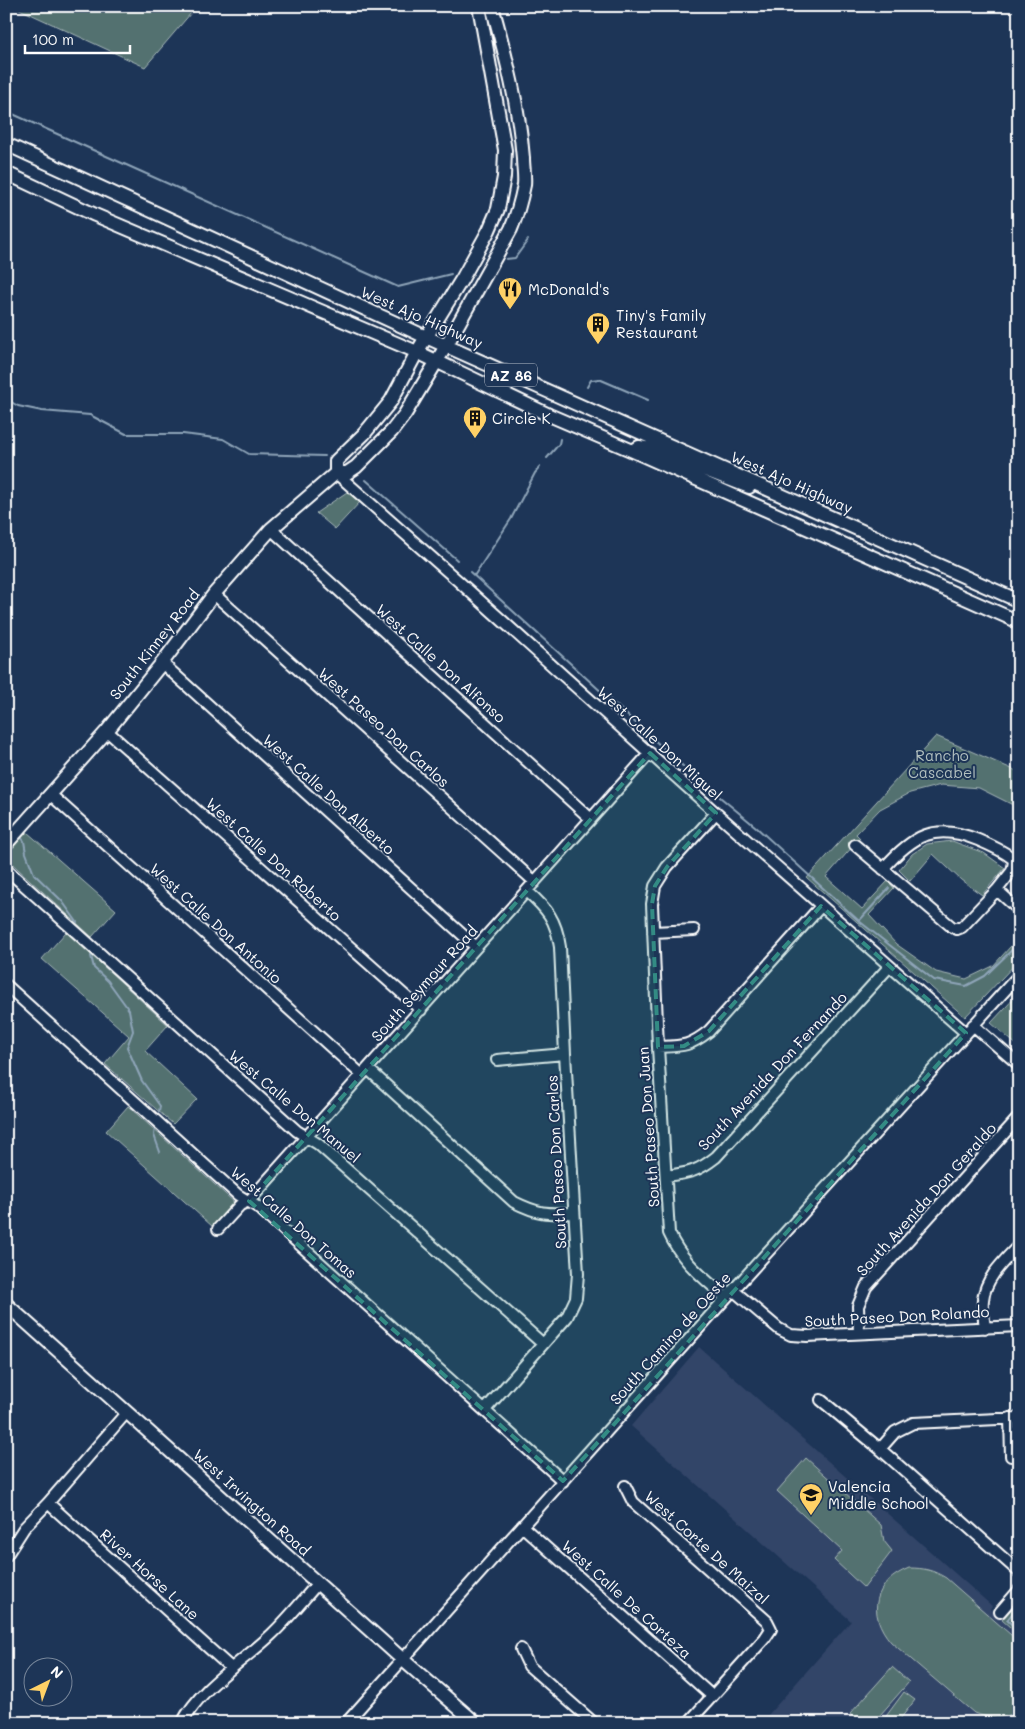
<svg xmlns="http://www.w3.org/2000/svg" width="1025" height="1729" viewBox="0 0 1025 1729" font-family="Mali,sans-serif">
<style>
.built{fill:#324467}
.green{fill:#527170;stroke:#a8b8b8}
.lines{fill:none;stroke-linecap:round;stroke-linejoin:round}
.stream{stroke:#8fa5b9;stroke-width:2}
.minor-casing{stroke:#fff;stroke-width:14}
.major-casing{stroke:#fff;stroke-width:16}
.minor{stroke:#1d3557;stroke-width:10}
.major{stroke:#1d3557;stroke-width:12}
.marked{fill:#338b84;fill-opacity:0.2;stroke:#338b84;stroke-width:4;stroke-dasharray:10 6;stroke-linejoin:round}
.labels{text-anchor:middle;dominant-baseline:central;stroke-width:4;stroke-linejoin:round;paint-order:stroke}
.shield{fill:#1d3557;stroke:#bbc2cd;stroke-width:1}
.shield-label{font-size:14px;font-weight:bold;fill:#fff}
.poi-label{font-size:15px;fill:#fff;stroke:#1d3557;text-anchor:start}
.street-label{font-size:15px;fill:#fff;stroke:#1d3557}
.park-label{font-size:15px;fill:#b1bfbf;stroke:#1d3557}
</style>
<rect width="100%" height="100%" fill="#1d3557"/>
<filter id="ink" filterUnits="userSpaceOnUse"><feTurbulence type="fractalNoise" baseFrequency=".02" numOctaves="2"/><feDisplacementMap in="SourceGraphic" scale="10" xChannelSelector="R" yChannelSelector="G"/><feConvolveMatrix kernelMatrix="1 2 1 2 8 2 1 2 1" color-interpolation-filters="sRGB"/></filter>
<g filter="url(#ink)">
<path class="built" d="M699 1347 992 1606 990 1609 1019 1635V1723H761L851 1621 631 1426Z"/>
<path class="green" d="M13 6H197L145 67Z
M347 492 360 502 335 529 316 513Z
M936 736 1019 772V808L979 788 941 785 910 793 880 809 856 834 860 838 826 877 862 909 888 881 894 888 869 915 896 944 936 972 966 979 993 966 1019 937V960L965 1017 807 878Z
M27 832 116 910 92 937 6 858V855Z
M952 841 984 853 1005 868 982 895 961 880 933 854 910 881 899 870 912 854 927 844Z
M66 932 168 1025 145 1051 197 1099 173 1124 105 1064 129 1036 42 959Z
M1019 993V1047L991 1023Z
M128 1106 235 1203 213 1227 106 1131Z
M806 1458 881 1525 884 1541 892 1551 864 1588 834 1560 842 1551 777 1491Z
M909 1568C924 1568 933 1570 946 1578L1019 1642V1710C1004 1720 990 1719 974 1713L891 1642C866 1613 874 1582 909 1568Z
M1019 1601V1614L1014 1620 1019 1624V1635L1002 1620Z
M892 1667 909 1682 873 1723H859L850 1714Z
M904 1692 915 1700 897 1723H881Z"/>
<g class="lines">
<path class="stream" d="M6 7 12 6
M6 111 398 287 451 274
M506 259 515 258 528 240
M587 387 591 380 599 379 648 400
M6 399 18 406 42 411 90 415 126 434H183L223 439 249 454 324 456
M547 458 559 444 560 439
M366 480 457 560
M470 572 685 768 756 827 859 921 934 980 966 986 985 976 1019 943
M474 576 511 519 535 473 540 467
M6 819 13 828
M21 837 24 841 26 853 34 874 62 901 77 922
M859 921 889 888
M91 956 94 968 108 981 129 1010 133 1031 127 1047 142 1081 160 1106 159 1112
M155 1127 154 1135 160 1152
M1019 1605 1007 1620 1019 1631"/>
<g class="minor-casing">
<path id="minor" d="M336 473 456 579 716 813 966 1033
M271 529 591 819
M214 594 535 882
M162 663 476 947
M107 731 421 1010
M50 794 362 1075
M716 813 667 867 655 886 652 904 658 1047 669 1233C682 1262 703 1277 726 1298
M855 845 952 927 957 929 962 927 997 890 1019 910
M6 869 297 1131 318 1144 543 1344
M883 869C912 836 934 822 978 840 990 845 1002 850 1012 858L1014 862 1012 871 997 890
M653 932 694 930
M6 985 238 1195 259 1208 563 1481
M973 1025 1019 1065
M658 1047C682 1046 689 1047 709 1031L821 906
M497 1060 565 1054
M368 1069 514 1202C538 1214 546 1214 573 1213
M666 1176C689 1173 697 1172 716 1157L889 967
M218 1229 240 1205 249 1201 650 753
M733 1290 779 1329 791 1335 807 1336 1019 1326
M985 1328C984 1319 982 1309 983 1300 985 1278 1005 1260 1019 1245
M859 1333 858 1306 866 1287 1019 1117
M821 1400 880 1449 1019 1572
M485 1410 567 1317 576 1298 578 1274 565 1054 560 947C556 919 547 909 527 891
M1010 1418 1011 1456
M880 1449 895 1432 913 1423 1019 1418
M625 1486 633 1502 767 1621 771 1629 765 1638 688 1723
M48 1503 231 1668
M522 1526 712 1696
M6 1556 24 1528 48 1503 127 1412
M1000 1612 1019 1590
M521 1649 529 1666 594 1723
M182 1723C202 1685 242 1663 272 1634 288 1619 303 1600 318 1583
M346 1723 726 1298 1019 975"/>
</g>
<g class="major-casing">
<path id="major" d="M6 144 426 337 1019 601
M6 173 95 215 417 352 549 415 633 451 1019 622
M633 451 639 447 651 449 749 487
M336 473V461L364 434 391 401 417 352 462 279 489 230 498 209 504 177 505 150 479 6
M6 844 107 731 162 663 214 594 271 529 336 473H347L356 467 392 431 405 414 446 346 511 229C517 215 521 200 524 185 525 176 523 167 523 158 519 107 506 56 492 6
M6 1304 402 1659 476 1723"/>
</g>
<use href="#minor" class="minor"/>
<use href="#major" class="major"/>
</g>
</g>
<path class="marked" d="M650 753 716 813 667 867 655 886 652 904 658 1047 684 1046 709 1031 821 906 966 1033 563 1481 249 1201Z"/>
<defs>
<g id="restaurant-pin" transform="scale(1.25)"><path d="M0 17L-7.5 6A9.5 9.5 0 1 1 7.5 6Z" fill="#ffd166" stroke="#1d3557"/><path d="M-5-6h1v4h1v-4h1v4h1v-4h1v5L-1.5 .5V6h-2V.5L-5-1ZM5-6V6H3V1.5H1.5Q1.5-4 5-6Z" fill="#111"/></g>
<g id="building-pin" transform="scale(1.25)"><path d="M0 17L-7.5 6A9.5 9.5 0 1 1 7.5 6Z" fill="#ffd166" stroke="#1d3557"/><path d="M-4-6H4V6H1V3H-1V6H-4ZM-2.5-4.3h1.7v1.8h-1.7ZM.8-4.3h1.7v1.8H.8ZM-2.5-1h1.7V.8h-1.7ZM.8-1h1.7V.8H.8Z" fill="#111"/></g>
<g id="school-pin" transform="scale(1.25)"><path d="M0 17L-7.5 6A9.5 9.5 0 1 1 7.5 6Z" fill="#ffd166" stroke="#1d3557"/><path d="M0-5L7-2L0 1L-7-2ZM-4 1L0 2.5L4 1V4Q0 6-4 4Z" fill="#111"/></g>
</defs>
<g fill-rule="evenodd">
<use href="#restaurant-pin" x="510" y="289"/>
<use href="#building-pin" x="598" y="324"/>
<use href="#building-pin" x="475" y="418"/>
<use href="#school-pin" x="811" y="1495"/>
</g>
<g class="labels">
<rect class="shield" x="485" y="363.5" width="52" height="23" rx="4"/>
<g class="shield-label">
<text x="511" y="375">AZ 86</text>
</g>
<g class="poi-label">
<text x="528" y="289">McDonald's</text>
<text x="616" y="315">Tiny's Family<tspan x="616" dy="17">Restaurant</tspan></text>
<text x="492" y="418">Circle K</text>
<text x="828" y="1486">Valencia<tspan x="828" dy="17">Middle School</tspan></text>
</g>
<g class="street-label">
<text transform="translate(422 317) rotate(24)">West Ajo Highway</text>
<text transform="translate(792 482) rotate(24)">West Ajo Highway</text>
<text transform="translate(154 644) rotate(-52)">South Kinney Road</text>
<text transform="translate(441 663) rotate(42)">West Calle Don Alfonso</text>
<text transform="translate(384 727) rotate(42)">West Paseo Don Carlos</text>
<text transform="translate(660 743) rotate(42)">West Calle Don Miguel</text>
<text transform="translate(329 794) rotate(42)">West Calle Don Alberto</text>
<text transform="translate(274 859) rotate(42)">West Calle Don Roberto</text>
<text transform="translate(216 923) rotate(42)">West Calle Don Antonio</text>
<text transform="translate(424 983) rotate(-48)">South Seymour Road</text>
<text transform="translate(772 1071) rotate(-47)">South Avenida Don Fernando</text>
<text transform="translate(295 1106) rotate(40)">West Calle Don Manuel</text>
<text transform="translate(648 1127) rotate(-94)">South Paseo Don Juan</text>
<text transform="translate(556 1162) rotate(-93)">South Paseo Don Carlos</text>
<text transform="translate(926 1199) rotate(-48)">South Avenida Don Geraldo</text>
<text transform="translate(294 1222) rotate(41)">West Calle Don Tomas</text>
<text transform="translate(897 1316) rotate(-3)">South Paseo Don Rolando</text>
<text transform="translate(670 1338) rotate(-48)">South Camino de Oeste</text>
<text transform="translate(252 1502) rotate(42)">West Irvington Road</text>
<text transform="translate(707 1547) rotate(42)">West Corte De Maizal</text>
<text transform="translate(150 1574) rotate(42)">River Horse Lane</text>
<text transform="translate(627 1599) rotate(42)">West Calle De Corteza</text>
</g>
<g class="park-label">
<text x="942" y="755">Rancho<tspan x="942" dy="17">Cascabel</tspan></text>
</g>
</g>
<rect width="1025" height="1729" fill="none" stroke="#1d3557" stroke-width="25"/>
<rect x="12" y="12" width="1000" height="1704" fill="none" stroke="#fff" stroke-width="2" filter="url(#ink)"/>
<g transform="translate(48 1682) rotate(42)"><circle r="24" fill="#1d3557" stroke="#77869a"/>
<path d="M0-4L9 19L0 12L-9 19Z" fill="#ffd166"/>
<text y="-8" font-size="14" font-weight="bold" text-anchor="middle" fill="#ffffff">N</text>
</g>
<path d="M25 45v8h105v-8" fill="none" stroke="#ffffff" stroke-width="2.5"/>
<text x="32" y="45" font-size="15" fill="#ffffff" stroke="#1d3557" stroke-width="4" paint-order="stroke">100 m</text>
</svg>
